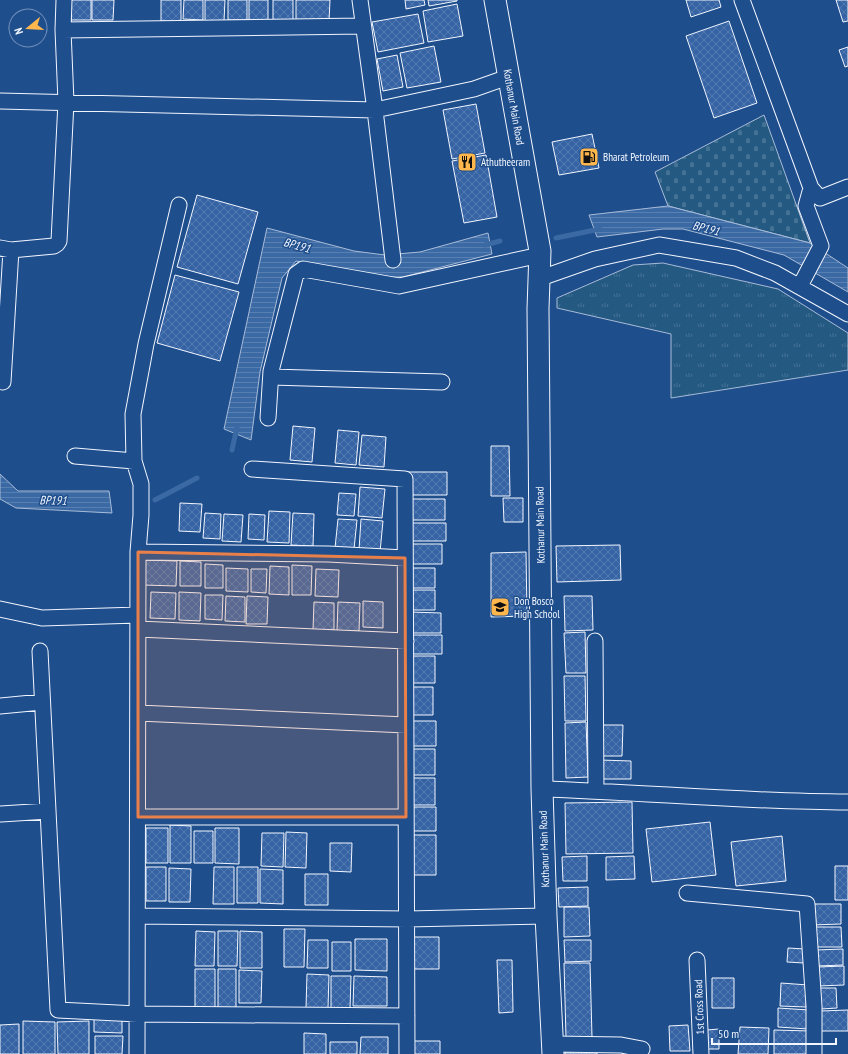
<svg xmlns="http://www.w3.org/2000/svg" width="848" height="1054" viewBox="0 0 848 1054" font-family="'PT Sans Narrow',sans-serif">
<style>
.grass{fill:url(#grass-tufts);stroke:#a8bbd7}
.cemetery{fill:url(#cemetery-stones);stroke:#a8bbd7}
.water{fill:url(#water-rules);stroke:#a8bbd7}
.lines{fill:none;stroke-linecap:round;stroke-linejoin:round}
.stream{stroke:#3b69a3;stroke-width:5}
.building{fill:url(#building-cross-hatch);stroke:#f2f6ff}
.minor-casing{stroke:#f2f6ff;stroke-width:17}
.secondary-casing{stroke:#f2f6ff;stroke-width:23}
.minor{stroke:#1f4e8c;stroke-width:15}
.secondary{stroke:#1f4e8c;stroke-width:21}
.marked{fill:#ea8049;fill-opacity:0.2;stroke:#ea8049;stroke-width:3;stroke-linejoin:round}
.labels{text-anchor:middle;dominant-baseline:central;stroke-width:3;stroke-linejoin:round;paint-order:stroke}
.street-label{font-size:11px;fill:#f2f6ff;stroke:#1f4e8c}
.poi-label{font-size:11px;fill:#f2f6ff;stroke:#1f4e8c;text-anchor:start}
.water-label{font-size:12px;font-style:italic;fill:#f2f6ff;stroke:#1f4e8c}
</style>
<defs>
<pattern id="grass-tufts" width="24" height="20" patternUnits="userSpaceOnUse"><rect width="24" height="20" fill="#245a82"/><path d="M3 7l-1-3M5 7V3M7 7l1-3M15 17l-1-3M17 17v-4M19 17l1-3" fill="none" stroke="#447295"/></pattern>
<pattern id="cemetery-stones" width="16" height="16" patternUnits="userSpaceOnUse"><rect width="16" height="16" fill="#245a82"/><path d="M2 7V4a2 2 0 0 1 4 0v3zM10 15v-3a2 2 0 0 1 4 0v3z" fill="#447295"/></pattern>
<pattern id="water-rules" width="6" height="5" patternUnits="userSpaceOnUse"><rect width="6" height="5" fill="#3b69a3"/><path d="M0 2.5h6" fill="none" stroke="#587fb1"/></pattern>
<pattern id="building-cross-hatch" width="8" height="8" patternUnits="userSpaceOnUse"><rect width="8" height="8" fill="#3563a3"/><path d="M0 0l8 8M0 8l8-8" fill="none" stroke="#537ab1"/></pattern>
</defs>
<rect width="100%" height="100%" fill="#1f4e8c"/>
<path class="grass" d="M663 263 778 289 848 333V370L671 398V334L557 308V298L633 265Z"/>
<path class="cemetery" d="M764 115 810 243 668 206 655 172Z"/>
<path class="water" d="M668 206 810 243 848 268V292L784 255 683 229H663L597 237 589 215Z
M267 228 354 251 385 255 420 252 488 233 492 254 403 277H391L296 261 282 278 260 372 251 440 224 429Z
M0 474 18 491H109L112 513 16 508 0 499Z"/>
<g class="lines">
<path class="stream" d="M556 238 600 229
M485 245 500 241
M232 450 237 427
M155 500 197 478"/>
</g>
<path class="building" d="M71 0H91V20H71Z
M92 0H114L113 20H92Z
M161 0H181V22L161 21Z
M184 0H203V20L183 19Z
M205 0H225L224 21H205Z
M228 0H247V20H228Z
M249 0H268V22H249Z
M273 0H293V20L273 21Z
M296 0H330L329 21H296Z
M405 0H424L425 5 406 9Z
M428 0H457V1L429 6Z
M686 0H719L721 7 691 17Z
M836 0H848V21L843 22Z
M457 4 463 36 428 42 423 11Z
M418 14 424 43 378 52 372 22Z
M729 21 757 103 714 118 686 36Z
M434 46 441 82 407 88 400 53Z
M848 47V66L845 67 839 50Z
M397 55 403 87 383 91 377 59Z
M476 104 485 153 452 159 443 110Z
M592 134 599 168 559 175 552 142Z
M486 155 497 217 464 223 452 161Z
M197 195 258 212 238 284 177 267Z
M175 275 239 292 220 361 157 343Z
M293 426 315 428 312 462 290 460Z
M338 430 359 432 356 465 335 463Z
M362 435 386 437 384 467 359 465Z
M491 446H509L510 496H491Z
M408 472H447V495H408Z
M360 487 385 489 382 518 358 516Z
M339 493 356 494 354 516 337 515Z
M503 498H523V522H504Z
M409 499H445V520H409Z
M180 503 202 504 200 532 179 531Z
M269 511 290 512 289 543 267 542Z
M205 513 221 514 220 539 203 538Z
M293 513 314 514 313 546 291 545Z
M224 514 243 515 241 542 222 541Z
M249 514 265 515 264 540 248 539Z
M338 519 357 520 354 549 335 548Z
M361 519 383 521 380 552 359 550Z
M410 523H446V541H410Z
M411 544H442V564H411Z
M620 545 621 580 557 582 556 546Z
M526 552 527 616 491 617V553Z
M144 560 177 561 176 586 143 585Z
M180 561 201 562V586H180Z
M205 564 223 565V588H205Z
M292 565 312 566 311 595H292Z
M270 566 289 567V595L269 594Z
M226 568 248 569V592L226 591Z
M409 568H435V588H410Z
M251 569H267L266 593 251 592Z
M316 569 339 570 338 597 315 596Z
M410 590H435V610H410Z
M151 592 176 593 175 619 150 618Z
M179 592 201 593 200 621 179 620Z
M205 595H223L222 620 205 619Z
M226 596 245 597V622L225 621Z
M247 596 268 597 267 624H246Z
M564 596H592L593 630 565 631Z
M363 601 383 602V628L363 627Z
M314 602 334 603V630H313Z
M338 602 360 603 359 631H337Z
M410 612 441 613V633H410Z
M585 632 586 673H566L564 633Z
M411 635H442V654H410Z
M410 656H435V683H410Z
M564 676H585L586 721H565Z
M411 687H433V715H411Z
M411 721H436V746H411Z
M586 722 588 777 566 778 565 723Z
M599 725H623L622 756H599Z
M412 749H435V775H412Z
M600 760 631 761V779H600Z
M410 778H435V805H410Z
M632 802 633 853 566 854 565 803Z
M411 807H436V831H412Z
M710 822 716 875 652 882 646 829Z
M170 825 191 826V863H170Z
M146 828H168V863H146Z
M215 828H239V864L215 863Z
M194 831H213V863H194Z
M286 832 307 833 306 868 285 867Z
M262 833H284L283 867 261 866Z
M411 835H436V875H411Z
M782 836 786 881 736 886 731 842Z
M330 843H352L351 872 330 871Z
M587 856V881H563L562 857Z
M634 856 635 879 606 880V857Z
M835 866H848V900H835Z
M146 867H166V901H146Z
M214 867H234V904H213Z
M237 867H258V903H237Z
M169 868 191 869 190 902H169Z
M260 869 283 870V904L260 903Z
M305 874H328V905H305Z
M588 887V906L559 907 558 888Z
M812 904H841V924L812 925Z
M564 907H589L590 936 564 937Z
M813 927H841L842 947H814Z
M284 929H305L304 967H284Z
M196 931 215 932 214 966H195Z
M218 931H238L237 966H218Z
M240 931 262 932V968H240Z
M414 937H439V969H414Z
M355 939H387V971L355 970Z
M308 940H328V968H307Z
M564 940H591V961L565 962Z
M332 942H351V971H332Z
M788 948 805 949 804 963 787 962Z
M843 949V965L817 966 816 950Z
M497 960H512L513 1012 499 1013Z
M564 963H590L592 1037H566Z
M844 966V985L818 986V967Z
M195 969H215V1009H195Z
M218 969H236V1009H218Z
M239 970 262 971 261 1003H239Z
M307 974 329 975 328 1008H306Z
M331 976H351L350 1010H331Z
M354 976 387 977V1006H353Z
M712 978H734V1008H712Z
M781 983 808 985 806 1007 780 1006Z
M820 988H836L837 1008 821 1009Z
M778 1008 809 1010 808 1029 778 1027Z
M848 1010V1031H821V1011Z
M94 1015H122V1033L94 1032Z
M23 1021 55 1022V1054H23Z
M89 1021V1054H58L57 1022Z
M19 1024V1054H0V1025Z
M688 1025 690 1051H670L669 1026Z
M740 1027 769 1028 768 1054H738Z
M719 1029V1049H707V1030Z
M774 1030 811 1031V1054H774Z
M304 1033 326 1034V1054H304Z
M95 1036H123L122 1054H95Z
M361 1037H388V1054H360Z
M413 1041H440V1054H414Z
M330 1042H357V1054H330Z
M597 1051V1054H565V1052Z"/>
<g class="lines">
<g class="minor-casing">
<path id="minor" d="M360 0 375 110 393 260
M742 0 811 188 820 198 848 187
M63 30 363 26
M0 101 375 110 474 89 508 77
M0 248 11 250 54 246 57 244 59 241 66 102 63 30 64 0
M538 279 595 259 659 245 736 258 775 273 848 314
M800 286 821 246 806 206 811 188
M271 377 442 382
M3 382 11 250
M268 418 271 371 296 274 303 269 399 286 540 255
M75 456 134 461
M252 469 405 479 407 1054
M138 552 328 554 405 558
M0 609 42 618 138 615
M138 629 406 641
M595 641 596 791
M40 651 58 1010 137 1014 407 1016
M0 706 42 702
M138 713 406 725
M542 789C644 792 746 802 848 802
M1 814 48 811
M138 817H406
M687 893 807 904 814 1006V1054
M138 916 407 919 546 916
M697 960 701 1054
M553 1044 621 1045 642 1049
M137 1054 138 552 141 515V484L134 461 133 414 146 344 179 205"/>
</g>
<g class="secondary-casing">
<path id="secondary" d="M495 0 540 251 538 309 542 789 546 916 553 1054"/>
</g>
<use href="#minor" class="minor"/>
<use href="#secondary" class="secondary"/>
</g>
<path class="marked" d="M138 552 405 558 406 817H138Z"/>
<defs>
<g id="fuel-square" transform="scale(1)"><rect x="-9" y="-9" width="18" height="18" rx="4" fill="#ffb74d" stroke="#1f4e8c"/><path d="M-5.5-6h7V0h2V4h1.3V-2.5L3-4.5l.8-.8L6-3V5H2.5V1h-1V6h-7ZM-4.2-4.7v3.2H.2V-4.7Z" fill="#111"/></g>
<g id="restaurant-square" transform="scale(1)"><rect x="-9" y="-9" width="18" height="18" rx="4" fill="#ffb74d" stroke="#1f4e8c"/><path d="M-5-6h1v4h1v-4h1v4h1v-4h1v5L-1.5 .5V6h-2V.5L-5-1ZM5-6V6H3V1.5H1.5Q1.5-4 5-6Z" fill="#111"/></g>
<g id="school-square" transform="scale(1)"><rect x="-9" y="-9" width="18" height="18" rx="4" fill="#ffb74d" stroke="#1f4e8c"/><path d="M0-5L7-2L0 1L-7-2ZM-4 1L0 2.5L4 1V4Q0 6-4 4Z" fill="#111"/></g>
</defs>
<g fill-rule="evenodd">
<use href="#fuel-square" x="589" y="157"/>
<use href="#restaurant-square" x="467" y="162"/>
<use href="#school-square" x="500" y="607"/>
</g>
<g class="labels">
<g class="street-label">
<text transform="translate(514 107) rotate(80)">Kothanur Main Road</text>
<text transform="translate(540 525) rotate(-91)">Kothanur Main Road</text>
<text transform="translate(544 849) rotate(-92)">Kothanur Main Road</text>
<text transform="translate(699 1007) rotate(-92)">1st Cross Road</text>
</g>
<g class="poi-label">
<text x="603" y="157">Bharat Petroleum</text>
<text x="481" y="162">Athutheeram</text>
<text x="514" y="601">Don Bosco<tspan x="514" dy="13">High School</tspan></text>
</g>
<g class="water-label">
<text transform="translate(706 228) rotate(14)">BP191</text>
<text transform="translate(297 245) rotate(15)">BP191</text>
<text transform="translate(53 500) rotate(1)">BP191</text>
</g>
</g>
<g transform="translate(28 28) rotate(252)"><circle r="19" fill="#1f4e8c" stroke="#7391ba"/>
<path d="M0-3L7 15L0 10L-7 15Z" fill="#ffb74d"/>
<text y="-6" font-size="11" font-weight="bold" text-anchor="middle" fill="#f2f6ff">N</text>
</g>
<path d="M712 1038v6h124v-6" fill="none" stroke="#f2f6ff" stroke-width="2"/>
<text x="718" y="1038" font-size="12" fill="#f2f6ff" stroke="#1f4e8c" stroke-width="3" paint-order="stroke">50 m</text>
</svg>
